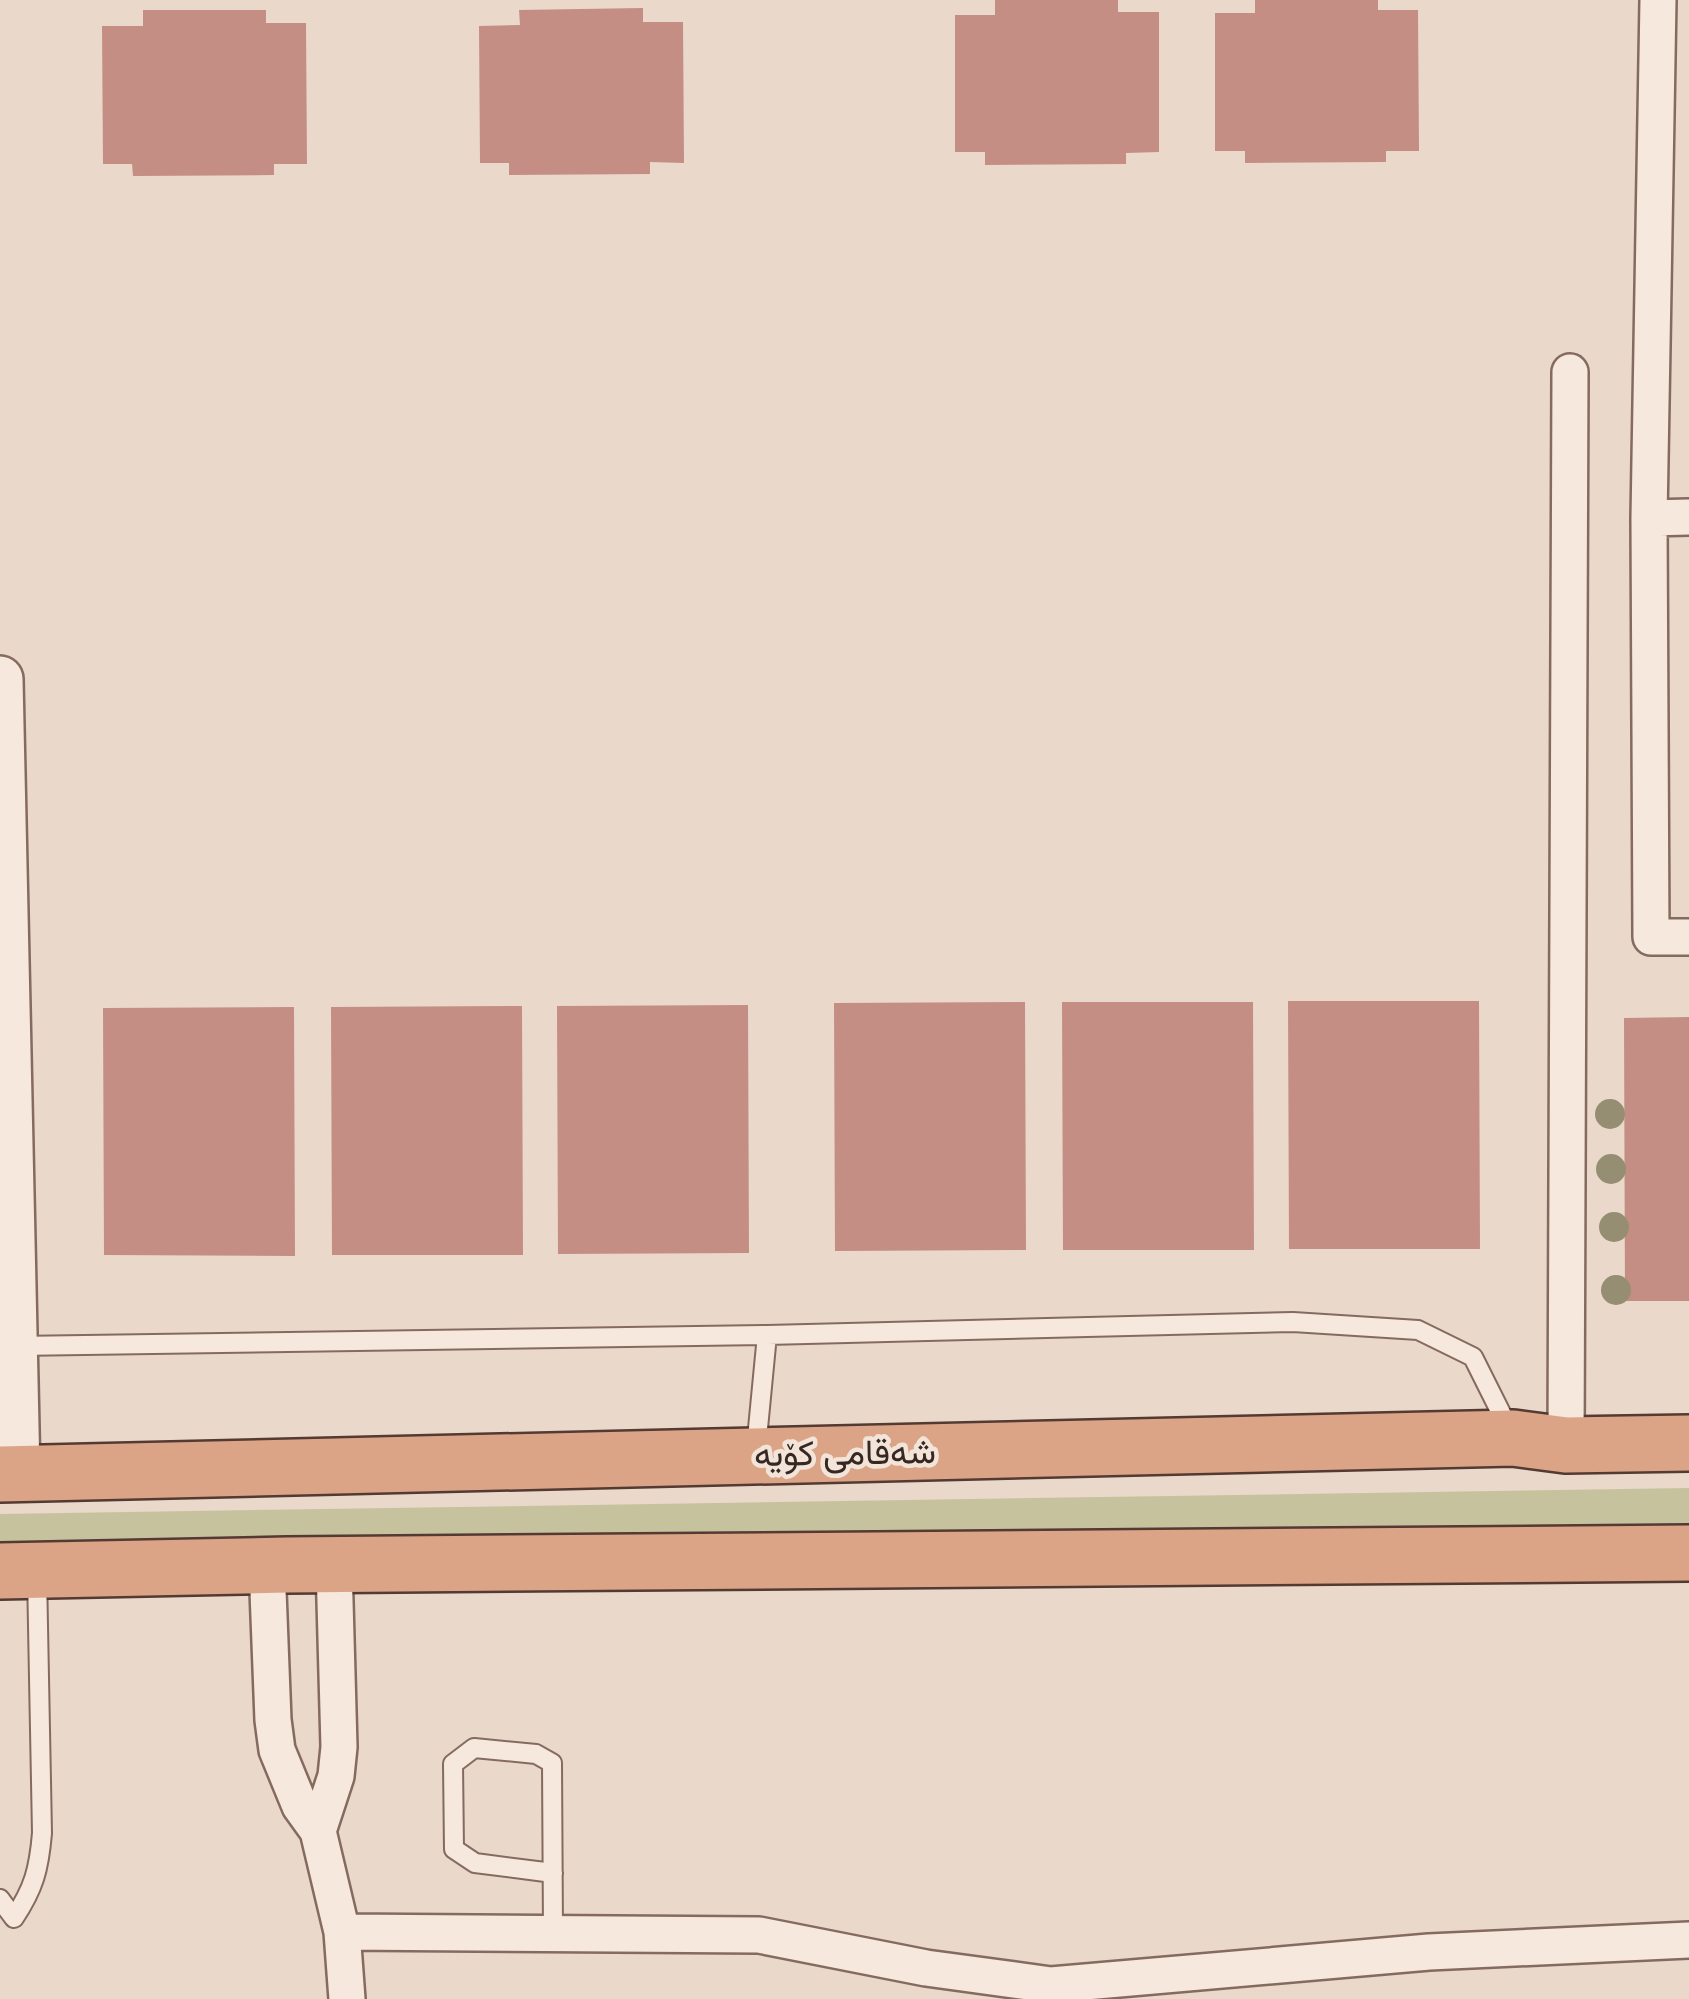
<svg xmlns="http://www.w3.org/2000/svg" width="1689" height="1999" viewBox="0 0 1689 1999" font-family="Spectral,Vazirmatn,serif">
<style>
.green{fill:#c7c29e}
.building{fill:#c48e84}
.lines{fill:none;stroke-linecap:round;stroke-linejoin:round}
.service-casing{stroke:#856a60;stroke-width:22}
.minor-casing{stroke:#856a60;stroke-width:40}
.tertiary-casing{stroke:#856a60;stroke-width:50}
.trunk-casing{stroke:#533a33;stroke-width:60}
.service{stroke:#f6e8dc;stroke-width:18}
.minor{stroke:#f6e8dc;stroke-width:35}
.tertiary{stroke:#f6e8dc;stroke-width:45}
.trunk{stroke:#dca486;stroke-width:55}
.tree{fill:#968e73}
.labels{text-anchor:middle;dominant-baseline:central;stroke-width:9;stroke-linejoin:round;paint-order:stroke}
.street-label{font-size:35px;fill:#372722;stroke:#f2e4d8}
</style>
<rect width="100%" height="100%" fill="#ead8ca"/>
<path class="green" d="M1689 1488V1525L0 1549V1514Z"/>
<path class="building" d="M995 0H1118V12H1159V152L1126 153V164L985 165V152H955V15H995Z
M1255 0H1378V10H1418L1419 151H1386V162L1245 163V151H1215V13H1255Z
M643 8V22H683L684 163 650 162V174L509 175V163H480L479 26 520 25 519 10Z
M143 10H266V23H306L307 164H274V175L133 176 132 164H103L102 26H143Z
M1288 1001H1479L1480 1249H1289Z
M1025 1002 1026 1250 835 1251 834 1003Z
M1062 1002H1253L1254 1250H1063Z
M748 1005 749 1253 558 1254 557 1006Z
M522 1006 523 1255H332L331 1007Z
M294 1007 295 1256 104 1255 103 1008Z
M1689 1017V1301H1625L1624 1018Z"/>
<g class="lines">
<g class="service-casing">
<path id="service" d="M16 1346 767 1335 1293 1322 1418 1330 1473 1357 1509 1429
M756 1449 767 1335
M0 1899 14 1918C34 1888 39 1869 42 1833L37 1574
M553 1931 552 1763 536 1754 474 1748 453 1764 454 1849 475 1863 553 1873"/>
</g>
<g class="minor-casing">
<path id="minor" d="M1658 0 1649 518 1651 937H1689
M1649 518 1689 517
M1566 1445 1570 372
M267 1565 273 1720 277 1750 300 1806 318 1831 342 1932 347 1999
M318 1831 336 1776 339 1747 334 1565
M342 1932 759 1935 926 1968 1051 1985 1429 1952 1689 1940"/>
</g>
<g class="tertiary-casing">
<path id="tertiary" d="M0 679 17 1474"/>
</g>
<g class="trunk-casing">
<path id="trunk" d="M0 1474 1513 1438 1566 1445 1689 1443
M0 1571 287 1565 1689 1553"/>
</g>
<use href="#service" class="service"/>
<use href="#minor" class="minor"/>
<use href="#tertiary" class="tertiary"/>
<use href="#trunk" class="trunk"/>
</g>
<g class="tree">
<circle cx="1610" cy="1114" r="15"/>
<circle cx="1611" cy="1169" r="15"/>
<circle cx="1614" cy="1227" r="15"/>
<circle cx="1616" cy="1290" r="15"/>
</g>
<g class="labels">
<g class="street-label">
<text transform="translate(845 1454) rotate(-1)">شەقامی کۆیە</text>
</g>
</g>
</svg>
